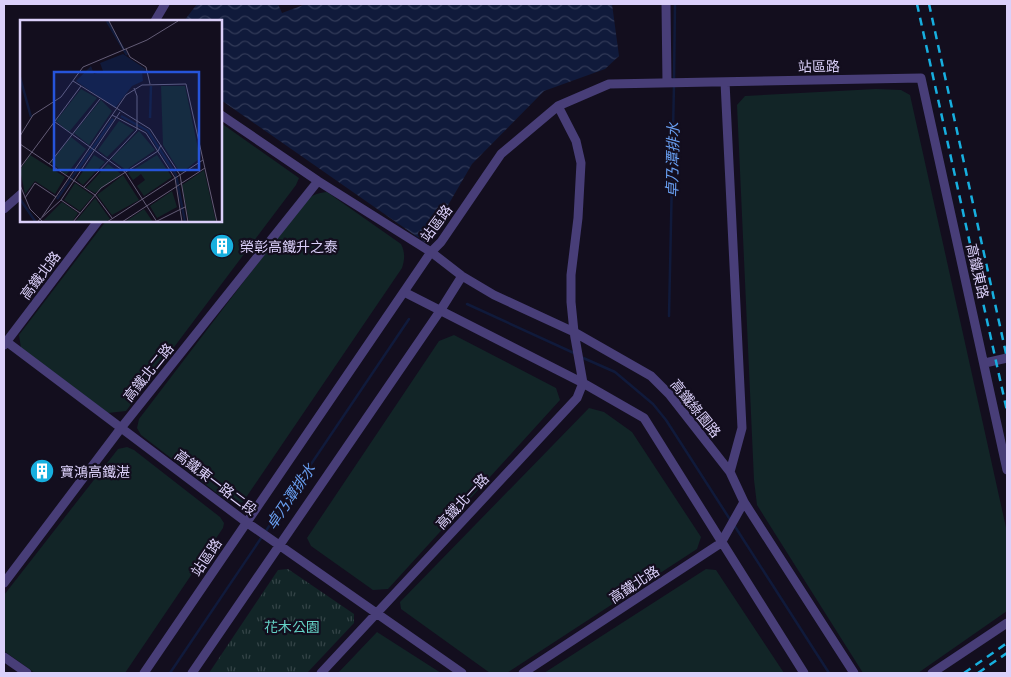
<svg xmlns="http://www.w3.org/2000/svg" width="1011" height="677" viewBox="0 0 1011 677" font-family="Lato,'Noto Sans TC',sans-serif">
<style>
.grass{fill:#122527}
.park{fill:url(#park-tufts)}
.water{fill:url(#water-waves)}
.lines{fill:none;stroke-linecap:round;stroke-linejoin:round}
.stream{stroke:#101a3b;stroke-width:2.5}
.minor{stroke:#483e78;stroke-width:9}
.rail{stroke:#17afdf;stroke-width:2.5;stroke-dasharray:8 6;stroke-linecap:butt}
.labels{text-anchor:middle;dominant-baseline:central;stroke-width:4.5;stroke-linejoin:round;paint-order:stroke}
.street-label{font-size:14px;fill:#dbd0fa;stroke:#130e1e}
.poi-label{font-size:14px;fill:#dbd0fa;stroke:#130e1e;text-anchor:start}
.park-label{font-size:14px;fill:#64d2c6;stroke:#130e1e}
.water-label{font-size:15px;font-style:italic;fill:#689ef0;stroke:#130e1e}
.inset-river{fill:none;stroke:#101a3b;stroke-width:2.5}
.inset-road{fill:none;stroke:#635c76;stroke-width:1}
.view{fill:#2654da;fill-opacity:0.15;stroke:#2654da;stroke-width:2.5}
.inset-edge{fill:none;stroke:#dbd0fa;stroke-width:2.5}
</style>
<defs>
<pattern id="park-tufts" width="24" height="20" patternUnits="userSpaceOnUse" patternTransform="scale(1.25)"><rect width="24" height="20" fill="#122527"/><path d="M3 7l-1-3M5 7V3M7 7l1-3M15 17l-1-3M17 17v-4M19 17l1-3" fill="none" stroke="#344447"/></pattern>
<pattern id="water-waves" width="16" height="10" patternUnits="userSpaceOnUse" patternTransform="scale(1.25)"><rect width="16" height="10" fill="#101a3b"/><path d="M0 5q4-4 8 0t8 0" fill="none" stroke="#323a58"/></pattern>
</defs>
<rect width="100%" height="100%" fill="#130e1e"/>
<path class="grass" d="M876 89 901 90 910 95 1007 532V611L918 673H863L757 505 754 480 737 105 745 96Z
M221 123 299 178 296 185 126 411 108 413 21 348 19 335 106 221H221Z
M327 192 401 244C405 252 405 259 402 268L243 502 236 504 227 501 141 435 137 428 139 419 303 204C310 196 315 193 327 192Z
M454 335 556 388 560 400 388 589 373 590 311 546 307 538 439 341Z
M589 408 604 412 632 432 701 537 697 549 507 673H490L401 609 400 602Z
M127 447 134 450 220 517 224 523 223 528 125 673H35L4 651V595L118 449Z
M706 569 716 570 784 673H544Z
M377 632 441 673H338Z"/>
<path class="park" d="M288 569 354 614V623L307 673H209L278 570Z"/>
<path class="water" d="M197 4H278L282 13 306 4H612L619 56 605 69 544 91 472 164 426 243 221 100V21H184Z"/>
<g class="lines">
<path class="stream" d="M674 80 675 4
M467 304 576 354
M669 316 674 85
M581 357 615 372 653 404 666 420 731 521
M734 525 829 673
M170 673 409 319"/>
<path class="minor" d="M666 4 667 83
M155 21 165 4
M725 82 742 428 730 472
M221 115 318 181 431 252 462 276 494 295 574 332 651 376 669 394 730 472 744 502 854 673
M4 209 21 194
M404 292 583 383 644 418 804 673
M7 342 246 522 462 673
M4 345 98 221
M985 363 1007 358
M4 583 121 428 318 181
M4 657 27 673
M144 673 431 252 441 242 501 154 558 106 609 84 921 78 1007 470
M192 673 440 311 462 276
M321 673 577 398 583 383 574 332 571 302V275L578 218 581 163 576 141 558 106
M523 673 721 543 744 502
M932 673 1007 623"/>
<path class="rail" d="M917 4 1007 411
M929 4 1007 358
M964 673 1007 643
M978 673 1007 653"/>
</g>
<defs>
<g id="building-disc" transform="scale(1.25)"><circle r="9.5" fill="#17afdf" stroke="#130e1e"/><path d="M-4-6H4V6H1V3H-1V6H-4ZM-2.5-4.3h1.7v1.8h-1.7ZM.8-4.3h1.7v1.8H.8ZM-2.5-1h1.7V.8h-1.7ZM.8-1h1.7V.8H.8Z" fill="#fff"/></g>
</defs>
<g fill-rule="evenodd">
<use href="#building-disc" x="222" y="246"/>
<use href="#building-disc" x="42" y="471"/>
</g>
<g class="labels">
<g class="street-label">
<text transform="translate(819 66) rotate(-1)">站區路</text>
<text transform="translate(436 223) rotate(-53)">站區路</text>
<text transform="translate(978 271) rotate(77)">高鐵東路</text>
<text transform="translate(40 275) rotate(-53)">高鐵北路</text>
<text transform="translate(148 372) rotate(-51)">高鐵北二路</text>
<text transform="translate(696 408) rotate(51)">高鐵綠園路</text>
<text transform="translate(216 482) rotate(37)">高鐵東一路二段</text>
<text transform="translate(462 501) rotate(-47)">高鐵北一路</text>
<text transform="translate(206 557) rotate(-56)">站區路</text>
<text transform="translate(634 584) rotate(-33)">高鐵北路</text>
</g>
<g class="poi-label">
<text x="240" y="246">榮彰高鐵升之泰</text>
<text x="60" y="471">寶鴻高鐵湛</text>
</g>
<g class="park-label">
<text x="292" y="626">花木公園</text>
</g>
<g class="water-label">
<text transform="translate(672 160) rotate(-89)">卓乃潭排水</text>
<text transform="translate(290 496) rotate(-56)">卓乃潭排水</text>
</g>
</g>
<g transform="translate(20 20)">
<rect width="202" height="202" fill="#130e1e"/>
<path d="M141 66H165L180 138 163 152 159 151 143 125ZM61 69 77 78 49 112 36 101ZM81 80 92 91 69 125 54 113ZM99 101 114 110 87 137 78 130ZM119 111 135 130 106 150 91 139ZM51 117 66 129 46 155 31 142ZM10 135 45 157 35 174 15 161 5 174 0 150ZM137 135 152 157 124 176 117 166 125 160 121 154 113 160 108 153ZM88 144 101 154 75 173 66 168ZM184 150 196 202H169L162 165ZM103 155 119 180 92 195 77 175ZM55 163 73 176 60 191 44 180ZM152 171 157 187 137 198 130 186ZM75 178 90 199 85 202H55ZM42 182 58 193 52 202 24 200ZM124 189 133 202H105Z" fill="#122527"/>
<path d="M74 135 85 142 63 165 57 160Z" fill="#122527"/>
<path d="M103 34 127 50 122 51 123 61 112 66 95 88 56 61 71 46 74 54 83 51 80 43Z" fill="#101a3b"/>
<path class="inset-river" d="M87 1 107 35M0 57 11 97M101 96 128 111 156 155 165 202M130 98 131 66M0 179 15 201M37 179 93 99"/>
<path class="inset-road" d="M89 1 104 30M106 29 110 37 126 47 130 64M53 61 130 109 160 155 168 202M92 95 126 113 155 158 162 202M35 102 105 152 137 202M0 116 13 95 41 77 63 47 127 20 158 1M0 124 75 175 92 198M29 144 80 79M0 148 61 66M0 165 10 189 23 202M64 167 117 110V76L114 68M5 178 15 163 36 177M41 180 60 193M22 197 106 75 122 65 166 64 197 202M137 201 165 187M17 202 41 180 100 92M53 202 81 168 138 131 141 125M87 202 183 140M102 202 185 148"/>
<path class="view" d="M34 52H179V150H34Z"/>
<rect width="202" height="202" class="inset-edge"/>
</g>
<rect width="1011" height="677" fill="none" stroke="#dbd0fa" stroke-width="10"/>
</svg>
